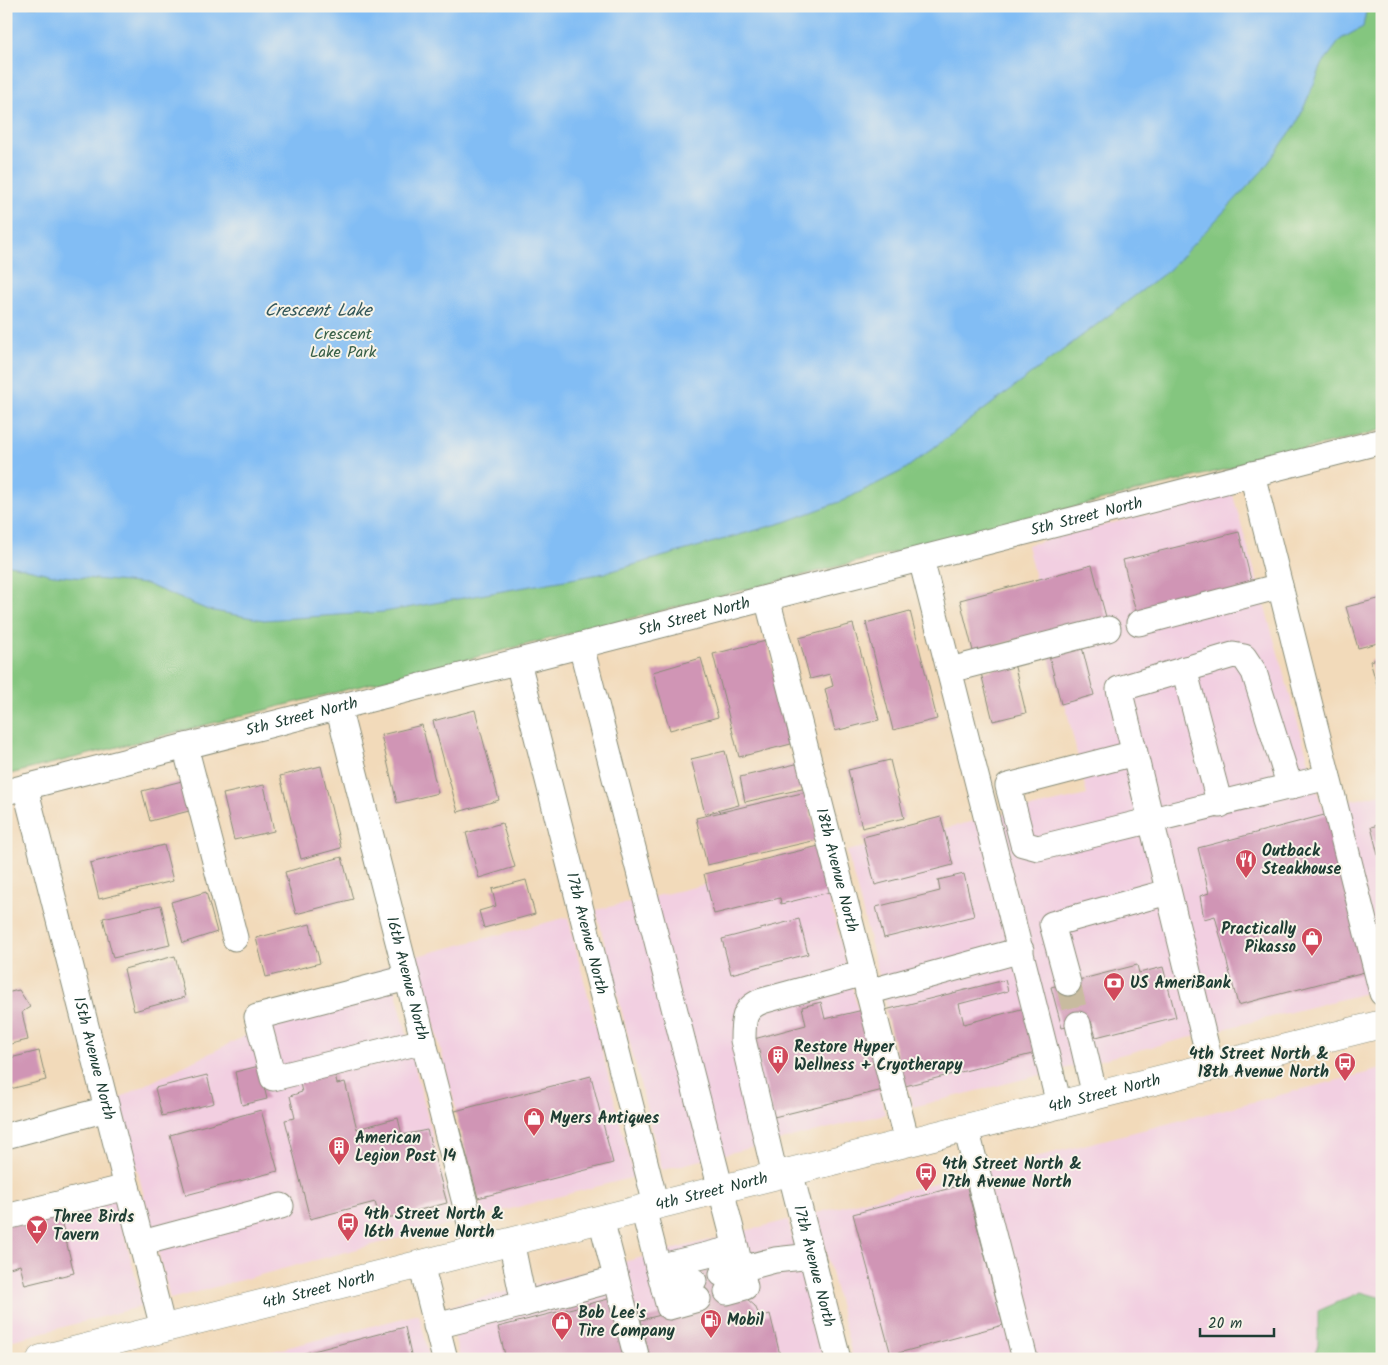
<svg xmlns="http://www.w3.org/2000/svg" width="1388" height="1365" viewBox="0 0 1388 1365" font-family="Kalam,sans-serif">
<style>
.built{fill:#f2cfe1}
.green{fill:#84c67f;stroke:#52825a}
.water{fill:#82bdf4;stroke:#507d94}
.building{fill:#d095b5}
.lines{fill:none;stroke-linecap:round;stroke-linejoin:round}
.minor-tunnel{stroke:#c8bb9f;stroke-width:25;stroke-dasharray:25 12;stroke-linecap:butt}
.minor-casing{stroke:#888c77;stroke-width:27}
.major-casing{stroke:#888c77;stroke-width:29}
.minor{stroke:#fff;stroke-width:25}
.major{stroke:#fff;stroke-width:28}
.labels{text-anchor:middle;dominant-baseline:central;stroke-width:4;stroke-linejoin:round;paint-order:stroke}
.park-label{font-size:16px;fill:#385f47;stroke:#f7f3e8}
.street-label{font-size:16px;fill:#1f3d34;stroke:#f7f3e8}
.poi-label{font-size:16px;font-weight:bold;fill:#1f3d34;stroke:#f7f3e8;text-anchor:start}
.water-label{font-size:18px;font-style:italic;fill:#33575a;stroke:#f7f3e8}
</style>
<rect width="100%" height="100%" fill="#f7f3e8"/>
<filter id="ink" filterUnits="userSpaceOnUse"><feTurbulence type="fractalNoise" baseFrequency=".02" numOctaves="2"/><feDisplacementMap in="SourceGraphic" scale="10" xChannelSelector="R" yChannelSelector="G"/><feConvolveMatrix kernelMatrix="1 2 1 2 8 2 1 2 1" color-interpolation-filters="sRGB"/></filter>
<filter id="wash" filterUnits="userSpaceOnUse"><feTurbulence type="fractalNoise" baseFrequency=".0096" numOctaves="4" result="noise"/><feDisplacementMap in="SourceGraphic" scale="20" xChannelSelector="R" yChannelSelector="G"/><feGaussianBlur stdDeviation="1.12" result="paint"/><feColorMatrix in="noise" values="0 0 0 0 0 0 0 0 0 0 0 0 0 0 0 0 0 1.4 0 .05"/><feComposite in="paint" operator="in"/></filter>
<g filter="url(#wash)">
<rect width="100%" height="100%" fill="#f2daba"/>
<path class="built" d="M1232 492 1322 807 1382 794V989L913 1107 847 851 1087 795 1027 545Z
M819 858 885 1114 662 1170 596 910Z
M568 917 634 1177 483 1216 417 956Z
M389 965 455 1223 170 1299 119 1098Z
M1382 1069V1359H853L816 1213Z
M112 1186 143 1306 6 1342V1210Z
M788 1220 824 1359H460L447 1307Z
M419 1314 430 1359H242Z"/>
<path class="green" d="M6 6H1382V430L6 775Z
M1361 1292 1382 1298V1359H1313L1318 1345V1311Z"/>
<path class="water" d="M6 6H1367L1363 27 1341 39 1323 63 1297 123 1263 170 1169 270 904 470 842 501 785 522 605 573 384 612 264 620 208 610 146 584 53 575 6 564Z"/>
<g id="blocks">
<path class="building" d="M1239 532 1253 588 1137 617 1123 560Z
M1092 565 1106 617 973 651 960 600Z
M1382 598V642L1358 648 1346 607Z
M910 611 937 719 893 730 866 623Z
M853 624 879 720 835 731 825 689 833 686 830 674 810 679 799 638Z
M766 641 791 744 739 757 713 654Z
M1082 647 1094 695 1061 704 1049 656Z
M701 658 718 717 670 730 653 672Z
M1382 658V699H1381L1370 661Z
M1014 663 1026 713 993 721 981 673Z
M475 710 499 800 458 812 433 721Z
M422 725 438 793 397 803 381 735Z
M725 751 739 805 705 814 691 759Z
M890 760 904 818 862 828 848 770Z
M800 763 806 788 745 802 740 777Z
M321 766 341 848 301 859 280 776Z
M182 781 189 811 150 821 142 791Z
M264 785 274 831 234 840 223 794Z
M806 792 817 840 707 865 696 818Z
M1332 813 1372 970 1238 1005 1215 916 1204 919 1200 896 1209 893 1198 848Z
M941 817 953 865 875 885 863 837Z
M502 823 515 867 479 878 466 833Z
M1382 824V867H1381L1371 827Z
M164 845 173 881 99 899 90 863Z
M819 846 830 892 781 904 780 898 714 914 704 874Z
M342 857 353 899 296 914 285 872Z
M964 874 974 916 884 938 876 907 940 891 938 880Z
M526 880 535 914 484 928 479 911 496 906 492 889Z
M206 892 217 932 183 943 171 902Z
M161 905 170 945 113 958 103 918Z
M799 919 808 954 731 974 722 939Z
M310 924 320 963 266 977 256 938Z
M175 956 185 997 134 1011 124 969Z
M1137 965 1139 973 1163 967 1176 1017 1096 1037 1091 1021 1062 1028 1051 987Z
M1005 980 1008 991 959 1004 964 1024 1025 1008 1036 1053 905 1086 885 1010Z
M19 990 30 1007 22 1012 28 1040 6 1045V993Z
M821 1002 825 1019 863 1010 883 1090 774 1117 754 1039 806 1025 802 1007Z
M39 1051 46 1080 6 1090V1059Z
M259 1066 267 1099 242 1105 235 1072Z
M334 1070 337 1084 345 1082 357 1129 398 1118 402 1135 427 1130 447 1203 380 1220 375 1202 310 1219 285 1120 295 1118 290 1096 302 1092 299 1079Z
M207 1075 214 1103 162 1116 155 1088Z
M591 1076 613 1163 478 1198 455 1111Z
M261 1110 278 1171 186 1195 170 1135Z
M966 1184 1003 1325 891 1355 853 1214Z
M59 1212 74 1273 25 1285 20 1265 6 1269V1225Z
M719 1260 738 1297 747 1299 755 1306 760 1317 770 1314 781 1359H650L641 1320 700 1305 690 1267Z
M612 1298 627 1355 614 1359H506L498 1327Z
M405 1327 412 1359H303L302 1354Z"/>
</g>
</g>
<g filter="url(#ink)">
<use href="#blocks" fill-opacity="0" stroke="#888c77" stroke-width="1"/>
<g class="lines">
<path class="minor-tunnel" d="M1068 983 1078 1024"/>
<g class="minor-casing">
<g id="minor">
<path d="M1252 474 1382 993"/>
<path d="M921 559 1059 1104"/>
<path id="s1" d="M767 598 907 1142"/>
<path d="M1139 623 1280 586"/>
<path d="M581 646 736 1248 658 1267 643 1208"/>
<path id="s2" d="M518 662 656 1205"/>
<path d="M1184 669 1220 805"/>
<path d="M950 670 1108 629"/>
<path id="s3" d="M338 707 477 1250"/>
<path d="M185 746 235 938"/>
<path d="M1135 753 1008 786 1023 844 1038 848 1328 777"/>
<path id="s4" d="M25 787 163 1328"/>
<path id="s5" d="M6 792 1382 441"/>
<path d="M407 978 257 1017 273 1078 424 1041"/>
<path d="M1068 983 1052 924 1168 892"/>
<path d="M868 992 1021 950"/>
<path d="M1078 1024 1095 1096"/>
<path d="M1211 1066 1119 689 1233 655 1244 657 1254 672 1290 787"/>
<path d="M966 1128 1025 1359"/>
<path d="M6 1136 107 1109"/>
<path id="s6" d="M790 1171 838 1359"/>
<path d="M775 1175 743 1040C743 1021 743 1008 762 1001L864 973"/>
<path d="M6 1217 127 1187"/>
<path d="M601 1219 637 1359"/>
<path d="M511 1241 524 1304 615 1279"/>
<path d="M142 1243 281 1206"/>
<path d="M421 1264 445 1359"/>
<path d="M658 1267 669 1307 698 1299"/>
<path d="M722 1274 775 1260 812 1256"/>
<path d="M664 1289 694 1281"/>
<path d="M727 1292 745 1287 737 1253"/>
<path d="M436 1326 524 1304"/>
</g>
</g>
<g class="major-casing">
<g id="major">
<path id="s7" d="M41 1359 1382 1024"/>
</g>
</g>
<use href="#minor" class="minor"/>
<use href="#major" class="major"/>
</g>
</g>
<defs>
<g id="restaurant-pin" transform="scale(1.125)"><path d="M0 17L-7.5 6A9.5 9.5 0 1 1 7.5 6Z" fill="#d1495b" stroke="#f7f3e8"/><path d="M-5-6h1v4h1v-4h1v4h1v-4h1v5L-1.5 .5V6h-2V.5L-5-1ZM5-6V6H3V1.5H1.5Q1.5-4 5-6Z" fill="#fff"/></g>
<g id="shop-pin" transform="scale(1.125)"><path d="M0 17L-7.5 6A9.5 9.5 0 1 1 7.5 6Z" fill="#d1495b" stroke="#f7f3e8"/><path d="M-5-2.5h2.3a2.7 3.5 0 0 1 5.4 0H5L5.5 6h-11ZM-1.5-2.5h3a1.5 2.3 0 0 0-3 0Z" fill="#fff"/></g>
<g id="bank-pin" transform="scale(1.125)"><path d="M0 17L-7.5 6A9.5 9.5 0 1 1 7.5 6Z" fill="#d1495b" stroke="#f7f3e8"/><path d="M-6-4H6V4H-6ZM0-2.3a2.3 2.3 0 1 0 0 4.6a2.3 2.3 0 1 0 0-4.6Z" fill="#fff"/></g>
<g id="building-pin" transform="scale(1.125)"><path d="M0 17L-7.5 6A9.5 9.5 0 1 1 7.5 6Z" fill="#d1495b" stroke="#f7f3e8"/><path d="M-4-6H4V6H1V3H-1V6H-4ZM-2.5-4.3h1.7v1.8h-1.7ZM.8-4.3h1.7v1.8H.8ZM-2.5-1h1.7V.8h-1.7ZM.8-1h1.7V.8H.8Z" fill="#fff"/></g>
<g id="bus-pin" transform="scale(1.125)"><path d="M0 17L-7.5 6A9.5 9.5 0 1 1 7.5 6Z" fill="#d1495b" stroke="#f7f3e8"/><path d="M-5-6H5V4H4V6H2V4H-2V6H-4V4H-5ZM-3.5-4V0h7V-4ZM-3.5 1.2v1.5H-2V1.2ZM2 1.2v1.5H3.5V1.2Z" fill="#fff"/></g>
<g id="bar-pin" transform="scale(1.125)"><path d="M0 17L-7.5 6A9.5 9.5 0 1 1 7.5 6Z" fill="#d1495b" stroke="#f7f3e8"/><path d="M-6-5H6L.8 .8V4.5H3.5V6h-7V4.5H-.8V.8Z" fill="#fff"/></g>
<g id="fuel-pin" transform="scale(1.125)"><path d="M0 17L-7.5 6A9.5 9.5 0 1 1 7.5 6Z" fill="#d1495b" stroke="#f7f3e8"/><path d="M-5.5-6h7V0h2V4h1.3V-2.5L3-4.5l.8-.8L6-3V5H2.5V1h-1V6h-7ZM-4.2-4.7v3.2H.2V-4.7Z" fill="#fff"/></g>
</defs>
<g fill-rule="evenodd">
<use href="#restaurant-pin" x="1246" y="860"/>
<use href="#shop-pin" x="1312" y="938"/>
<use href="#bank-pin" x="1114" y="983"/>
<use href="#building-pin" x="778" y="1056"/>
<use href="#bus-pin" x="1345" y="1063"/>
<use href="#shop-pin" x="534" y="1118"/>
<use href="#building-pin" x="339" y="1147"/>
<use href="#bus-pin" x="926" y="1173"/>
<use href="#bus-pin" x="348" y="1223"/>
<use href="#bar-pin" x="37" y="1226"/>
<use href="#fuel-pin" x="711" y="1320"/>
<use href="#shop-pin" x="562" y="1322"/>
</g>
<g class="labels">
<g class="park-label">
<text x="343" y="334">Crescent<tspan x="343" dy="18">Lake Park</tspan></text>
</g>
<g class="street-label">
<text stroke="none"><textPath href="#s5" startOffset="1115">5th Street North</textPath></text>
<text stroke="none"><textPath href="#s5" startOffset="710">5th Street North</textPath></text>
<text stroke="none"><textPath href="#s5" startOffset="305">5th Street North</textPath></text>
<text stroke="none"><textPath href="#s1" startOffset="281">18th Avenue North</textPath></text>
<text stroke="none"><textPath href="#s2" startOffset="280">17th Avenue North</textPath></text>
<text stroke="none"><textPath href="#s3" startOffset="280">16th Avenue North</textPath></text>
<text stroke="none"><textPath href="#s4" startOffset="280">15th Avenue North</textPath></text>
<text stroke="none"><textPath href="#s7" startOffset="1096">4th Street North</textPath></text>
<text stroke="none"><textPath href="#s7" startOffset="691">4th Street North</textPath></text>
<text stroke="none"><textPath href="#s6" startOffset="98">17th Avenue North</textPath></text>
<text stroke="none"><textPath href="#s7" startOffset="286">4th Street North</textPath></text>
</g>
<g class="poi-label">
<text x="1262" y="851">Outback<tspan x="1262" dy="18">Steakhouse</tspan></text>
<text x="1296" y="929" text-anchor="end">Practically<tspan x="1296" dy="18">Pikasso</tspan></text>
<text x="1130" y="983">US AmeriBank</text>
<text x="794" y="1047">Restore Hyper<tspan x="794" dy="18">Wellness + Cryotherapy</tspan></text>
<text x="1329" y="1054" text-anchor="end">4th Street North &amp;<tspan x="1329" dy="18">18th Avenue North</tspan></text>
<text x="550" y="1118">Myers Antiques</text>
<text x="355" y="1138">American<tspan x="355" dy="18">Legion Post 14</tspan></text>
<text x="942" y="1164">4th Street North &amp;<tspan x="942" dy="18">17th Avenue North</tspan></text>
<text x="364" y="1214">4th Street North &amp;<tspan x="364" dy="18">16th Avenue North</tspan></text>
<text x="53" y="1217">Three Birds<tspan x="53" dy="18">Tavern</tspan></text>
<text x="578" y="1313">Bob Lee's<tspan x="578" dy="18">Tire Company</tspan></text>
<text x="727" y="1320">Mobil</text>
</g>
<g class="water-label">
<text x="318" y="311">Crescent Lake</text>
</g>
</g>
<rect width="1388" height="1365" fill="none" stroke="#f7f3e8" stroke-width="25"/>
<path d="M1200 1328v8h74v-8" fill="none" stroke="#1f3d34" stroke-width="2.5"/>
<text x="1208" y="1328" font-size="15" fill="#1f3d34" stroke="#f7f3e8" stroke-width="4" paint-order="stroke">20 m</text>
</svg>
